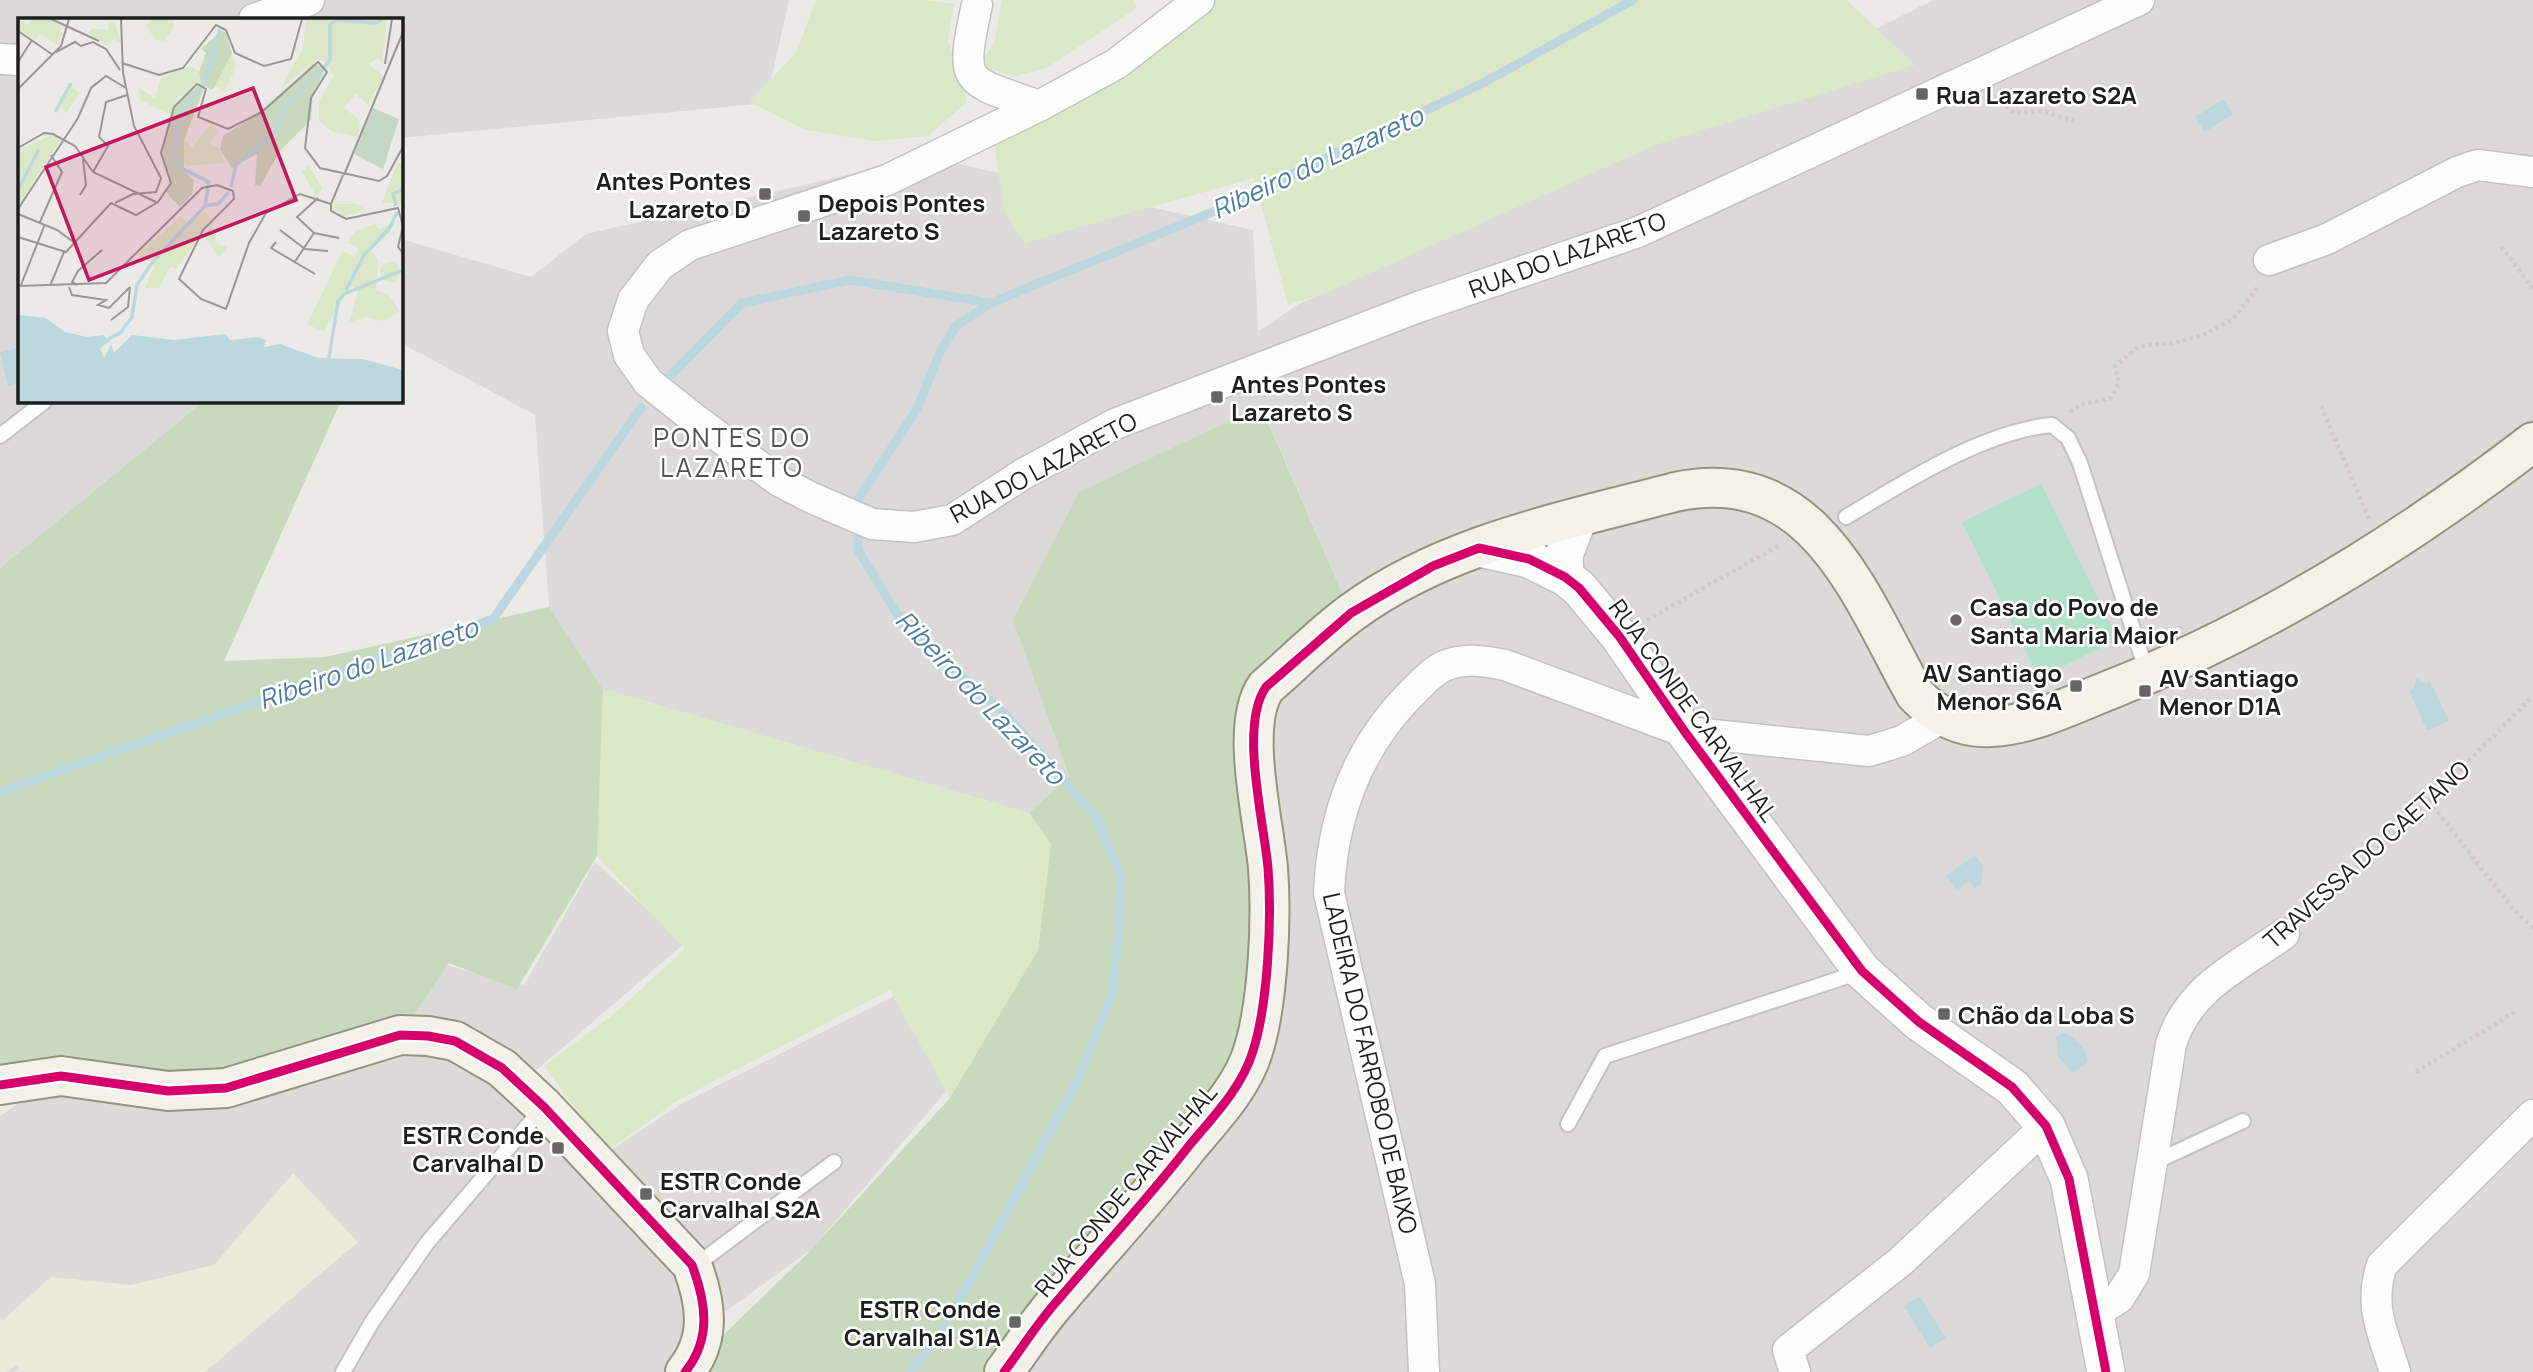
<svg xmlns="http://www.w3.org/2000/svg" width="2533" height="1372" viewBox="0 0 2533 1372" font-family="Manrope,sans-serif">
<style>
.residential{fill:#dbdad8}
.farmland{fill:#ebebdb}
.grass{fill:#dae8c7}
.forest{fill:#c9d9be}
.pitch{fill:#b4e1cc}
.water{fill:#bcd8de}
.lines{fill:none;stroke-linecap:round;stroke-linejoin:round}
.stream{stroke:#bcd8de;stroke-width:9}
.service-casing{stroke:#c3c2c1;stroke-width:18}
.minor-casing{stroke:#c3c2c1;stroke-width:33}
.tertiary-casing{stroke:#c3c2c1;stroke-width:40}
.secondary-casing{stroke:#949480;stroke-width:42}
.path{stroke:#d5c8c7;stroke-width:4.5;stroke-dasharray:3.5 3.5;stroke-linecap:butt}
.service{stroke:#fcfcfb;stroke-width:14}
.minor{stroke:#fcfcfb;stroke-width:30}
.tertiary{stroke:#fcfcfb;stroke-width:37}
.secondary{stroke:#f3f2ea;stroke-width:38}
.cycleway-casing{stroke:#fff;stroke-width:13}
.cycleway{stroke:#d6006c;stroke-width:9}
.poi-dot{fill:#666564;stroke:#fff;stroke-width:2.5}
.labels{text-anchor:middle;dominant-baseline:central;stroke-width:5;stroke-linejoin:round;paint-order:stroke}
.poi-label{font-size:24px;font-weight:bold;fill:#1e1e1e;stroke:#fff;text-anchor:start}
.street-label{font-size:24px;fill:#1e1e1e;stroke:#fff}
.water-label{font-size:26px;font-style:italic;fill:#4d7aa0;stroke:#fff}
.neighbourhood-label{font-size:26px;letter-spacing:2px;fill:#515151;stroke:#fff}
.inset-river{fill:none;stroke:#bcd8de;stroke-width:3.5}
.inset-road{fill:none;stroke:#9a9897;stroke-width:2}
.view{fill:#c2185b;fill-opacity:0.15;stroke:#c2185b;stroke-width:3.5}
.inset-edge{fill:none;stroke:#1e1e1e;stroke-width:3.5}
</style>
<rect width="100%" height="100%" fill="#eceae7"/>
<path class="residential" d="M0 0H789L766 103 401 138V19H19V401H204L0 568Z
M1933 0H2533V1372H1000L1243 713 1350 610 1262 407 1079 492 1014 620 1069 776 1029 813 603 689 549 607 535 415 401 343V239L531 277 586 234 928 157 1253 230 1259 345V331L1297 305 1660 138Z
M595 862 685 943 519 1085 594 1161 683 1103 898 994 946 1091 812 1249 690 1337 672 1372H27L22 1366 15 1372H0V1116L79 1063 446 965 524 985Z"/>
<path class="farmland" d="M293 1173 358 1242 205 1372H23L16 1364 7 1372H0V1319L2 1321 51 1277 131 1285 214 1265Z"/>
<path class="grass" d="M816 0H924L954 4 948 40 967 102 928 136 876 141 805 130 749 102 796 53Z
M1002 0H1133L1137 8 1047 68 1016 76 988 69 984 57 994 43Z
M1203 0H1847L1915 65 1655 145 1324 294 1288 305 1254 178 1024 243 1004 211 995 149 1004 125Z
M603 689 1029 813 1051 844 1038 950 950 1098 890 990 678 1100 607 1152 544 1066 614 1014 685 949 597 856Z"/>
<path class="forest" d="M204 401H341L224 661 325 657 549 607 603 689 597 856 517 989 449 963 400 1035 226 1088 0 1085V568Z
M1261 406 1351 613 1266 687 1252 1055 1004 1372H685L808 1253 950 1098 1038 950 1051 844 1029 813 1069 776 1013 620 1079 492Z"/>
<path class="pitch" d="M2041 484 2118 639 2039 678 1962 522Z"/>
<path class="water" d="M2223 99 2233 114 2205 132 2195 117Z
M17 348 19 383 8 386 0 352Z
M2417 678 2426 683 2430 681 2449 721 2427 731 2409 690 2414 688Z
M1975 855 1983 866 1981 884 1975 888 1969 881 1957 890 1946 876Z
M2064 1033C2077 1039 2085 1047 2088 1062L2073 1073 2058 1057 2056 1037Z
M1920 1297 1946 1338 1930 1348 1904 1306Z"/>
<g class="lines">
<path class="stream" d="M671 375 742 303 850 280 991 303 1220 209 1485 82 1633 0
M0 792 493 619 641 408
M910 1372 942 1332 1077 1082 1113 992 1122 879 1096 817 1008 717 905 627 858 550 857 501 917 409 940 352 956 326 991 303"/>
<g class="service-casing">
<path id="service" d="M0 436 45 401
M1846 517C1905 482 1984 431 2052 425L2068 438 2080 463 2147 673
M1568 1124 1605 1056 1860 972
M2153 1163 2243 1121
M693 1264 707 1257 834 1162
M343 1372 372 1322 427 1243 542 1109"/>
</g>
<g class="minor-casing">
<path id="minor" d="M1199 0 1116 64 1039 106 887 180 690 245 660 265 633 300 623 331 629 355 648 382 692 417 779 481 812 498 872 524 914 527 952 520 1023 474 1115 424 1421 306 1638 232 2139 0
M977 5C959 87 964 79 1039 106
M254 19 309 0
M0 59 19 60
M2269 260 2327 239 2457 172 2478 165 2533 172
M2096 1313 2119 1298 2134 1274 2171 1044C2189 987 2238 967 2284 934
M1424 1372 1420 1284 1329 893C1332 820 1355 753 1406 699 1416 689 1429 674 1442 667 1462 657 1485 661 1505 665L1685 732 1869 751 1902 741 1943 717
M1795 1372 1788 1350 1900 1262 2046 1126
M2395 1372C2383 1332 2368 1306 2382 1265L2533 1115"/>
</g>
<g class="tertiary-casing">
<path id="tertiary" d="M1479 548 1529 559 1565 577 1579 588 1619 636 1685 732 1862 971 1919 1022 2012 1087 2046 1126 2069 1179 2106 1372
M1565 577 1564 555 1578 519"/>
</g>
<g class="secondary-casing">
<path id="secondary" d="M0 1085 61 1076 168 1091 226 1088 400 1035 428 1036 455 1041 502 1068 544 1107 692 1265C706 1302 712 1339 685 1372
M1004 1372C1022 1348 1038 1322 1058 1300 1101 1249 1147 1200 1188 1147 1211 1119 1242 1088 1253 1051 1268 1004 1272 919 1268 868 1264 822 1239 725 1266 687 1294 663 1321 635 1351 613 1444 544 1566 521 1675 492 1815 462 1860 596 1915 694 1934 715 1962 729 1991 727 2032 725 2069 706 2107 691 2261 630 2402 543 2533 442"/>
</g>
<path class="path" d="M1996 96 2014 113 2043 111 2074 121
M2501 247 2533 288
M2321 406 2369 519
M2070 412 2079 405 2111 398 2119 384 2115 366 2140 346 2179 342 2203 335 2232 320 2258 287
M1647 620 1780 545
M2429 801 2514 910 2533 928
M2306 915 2429 801 2533 696
M2416 1072 2515 1012"/>
<use href="#service" class="service"/>
<use href="#minor" class="minor"/>
<use href="#tertiary" class="tertiary"/>
<use href="#secondary" class="secondary"/>
<g class="cycleway-casing">
<path id="cycleway" d="M0 1085 61 1076 168 1091 226 1088 400 1035 428 1036 455 1041 502 1068 544 1107 692 1265C706 1302 712 1339 685 1372
M1004 1372C1022 1348 1038 1322 1058 1300 1101 1249 1147 1200 1188 1147 1211 1119 1242 1088 1253 1051 1268 1004 1272 919 1268 868 1264 822 1239 725 1266 687L1351 613 1433 566 1479 548 1529 559 1565 577 1579 588 1619 636 1685 732 1862 971 1919 1022 2012 1087 2046 1126 2069 1179 2106 1372"/>
</g>
<use href="#cycleway" class="cycleway"/>
</g>
<g class="poi-dot">
<rect x="1915" y="87" width="14" height="14" rx="3.5"/>
<rect x="758" y="187" width="14" height="14" rx="3.5"/>
<rect x="797" y="209" width="14" height="14" rx="3.5"/>
<rect x="1210" y="390" width="14" height="14" rx="3.5"/>
<circle cx="1956" cy="620" r="7"/>
<rect x="2069" y="679" width="14" height="14" rx="3.5"/>
<rect x="2138" y="684" width="14" height="14" rx="3.5"/>
<rect x="1937" y="1007" width="14" height="14" rx="3.5"/>
<rect x="551" y="1141" width="14" height="14" rx="3.5"/>
<rect x="639" y="1187" width="14" height="14" rx="3.5"/>
<rect x="1008" y="1315" width="14" height="14" rx="3.5"/>
</g>
<g class="labels">
<g class="poi-label">
<text x="1936" y="94">Rua Lazareto S2A</text>
<text x="751" y="180" text-anchor="end">Antes Pontes<tspan x="751" dy="28">Lazareto D</tspan></text>
<text x="818" y="202">Depois Pontes<tspan x="818" dy="28">Lazareto S</tspan></text>
<text x="1231" y="383">Antes Pontes<tspan x="1231" dy="28">Lazareto S</tspan></text>
<text x="1970" y="606">Casa do Povo de<tspan x="1970" dy="28">Santa Maria Maior</tspan></text>
<text x="2062" y="672" text-anchor="end">AV Santiago<tspan x="2062" dy="28">Menor S6A</tspan></text>
<text x="2159" y="677">AV Santiago<tspan x="2159" dy="28">Menor D1A</tspan></text>
<text x="1958" y="1014">Chão da Loba S</text>
<text x="544" y="1134" text-anchor="end">ESTR Conde<tspan x="544" dy="28">Carvalhal D</tspan></text>
<text x="660" y="1180">ESTR Conde<tspan x="660" dy="28">Carvalhal S2A</tspan></text>
<text x="1001" y="1308" text-anchor="end">ESTR Conde<tspan x="1001" dy="28">Carvalhal S1A</tspan></text>
</g>
<g class="street-label">
<text transform="translate(1567 254) rotate(-20)">RUA DO LAZARETO</text>
<text transform="translate(1043 467) rotate(-28)">RUA DO LAZARETO</text>
<text transform="translate(1694 710) rotate(54)">RUA CONDE CARVALHAL</text>
<text transform="translate(2366 854) rotate(-42)">TRAVESSA DO CAETANO</text>
<text transform="translate(1371 1063) rotate(77)">LADEIRA DO FARROBO DE BAIXO</text>
<text transform="translate(1125 1190) rotate(-50)">RUA CONDE CARVALHAL</text>
</g>
<g class="water-label">
<text transform="translate(1317 162) rotate(-25)">Ribeiro do Lazareto</text>
<text transform="translate(368 663) rotate(-19)">Ribeiro do Lazareto</text>
<text transform="translate(981 697) rotate(46)">Ribeiro do Lazareto</text>
</g>
<g class="neighbourhood-label">
<text x="732" y="437">PONTES DO<tspan x="732" dy="30">LAZARETO</tspan></text>
</g>
</g>
<g transform="translate(18 18)">
<rect width="385" height="385" fill="#eceae7"/>
<path d="M0 1 10 7 15 1H30L42 7 44 16 39 27 22 16 17 22 0 10ZM133 1H154L156 9 146 23 138 22 128 8ZM288 1H369L364 45 360 40 350 46 366 58 350 87 338 76 326 89 342 103 340 119 315 114 301 103V83L316 58 306 42H299L263 70 285 30ZM91 4 97 5 103 24 95 21 90 27 70 16 75 10 90 12ZM214 35 218 49 207 72 197 68ZM173 48 181 54 183 65 160 80 153 97 122 82 120 69 137 80 143 59ZM52 67 62 75 48 95 40 86ZM192 107 200 112 192 126 202 131 207 145 168 148 163 137 166 122 174 129ZM33 117 43 121 0 188V133ZM379 145 385 146 383 185 379 187 376 176 377 185H364ZM291 148 305 171 298 178 284 153ZM316 186H339L348 192 326 198 316 192ZM187 194 192 203 159 250 152 249 141 270H127L137 247 119 237 163 198 170 207ZM357 205 361 211 375 205 372 214 353 233 360 241 358 272 370 276 382 293 366 303 348 299 332 304 340 270 332 268 306 313 289 307 324 233 337 239 340 231 330 225 336 215ZM193 208 198 213 197 225 209 229 201 239 185 217ZM362 254a10 10 0 1 1 20 0a10 10 0 1 1-20 0Z" fill="#dae8c7"/>
<path d="M203 13 208 14 214 35 197 68 194 72 187 68 166 122V152L176 163 174 176 162 189 148 174 153 165 143 135 156 89 183 65 181 54 188 35 183 31ZM295 46 308 50 295 76 293 102 262 133 242 168 237 167 239 136 214 150 202 131 205 118 239 96Z" fill="#c9d9be"/>
<path d="M355 90 381 101 365 151 336 136Z" fill="#c6d6c5"/>
<path d="M0 297 28 300 47 314 69 319 85 317 92 323 82 330 86 340 93 326 96 335 114 317 156 322 207 316 212 322 240 319 248 322 246 329 262 326 301 340 345 341 385 352V384H0Z" fill="#bcd8de"/>
<path class="inset-river" d="M186 66 202 11M183 71 162 95 156 136 163 150 191 164 187 188M37 94 53 65M213 169 218 147 258 113 264 92 312 43V6L319 2 358 5 364 1M0 172 21 131M378 188 375 176 385 171M328 272 346 237 371 211 379 194M90 321 102 315 114 299 119 267 133 246 187 188 200 186 211 174M311 340 320 283 326 276 385 252"/>
<path class="inset-road" d="M33 1 81 23M0 13 35 37M38 34 57 24 63 28 75 24 88 31 102 52M0 44 14 22M104 45 141 57 165 50 198 7 208 12 217 35 246 48 273 41 284 1M367 46 374 1M0 71 43 28 51 1M0 130 26 115 35 116 57 128 75 154 138 184M75 154 90 128 81 119 88 84 109 77M326 157 385 14M62 177 68 167 65 141M97 185 115 176 138 174 143 160 116 108 105 55 103 1M313 186V193L328 201 380 190 385 208 380 229 385 235M313 186 325 157M0 191 60 100 73 70 88 58 108 70M0 196 39 212 57 225M22 204 44 154 33 137M262 212 287 231 310 233M296 215 321 220M0 219 48 234 93 185 118 197 140 184 153 165 143 135 156 89 179 66 188 71 180 99 210 111 244 94 300 44 309 54 293 80 287 130 302 150 361 163 369 158 385 129M258 224 253 230 297 256M276 245 296 215 279 199 300 180M3 267 27 206M60 267 54 264 60 253 84 232M0 268 88 265 184 170 199 167 215 173 216 181 185 212 161 261 183 281 208 291 231 225 248 195 282 176 313 186M32 268 46 234M51 269 54 277 88 282 80 287 91 290 112 269M93 302 110 289 112 269"/>
<path class="view" d="M235 70 278 182 71 262 28 149Z"/>
<rect width="385" height="385" class="inset-edge"/>
</g>
</svg>
